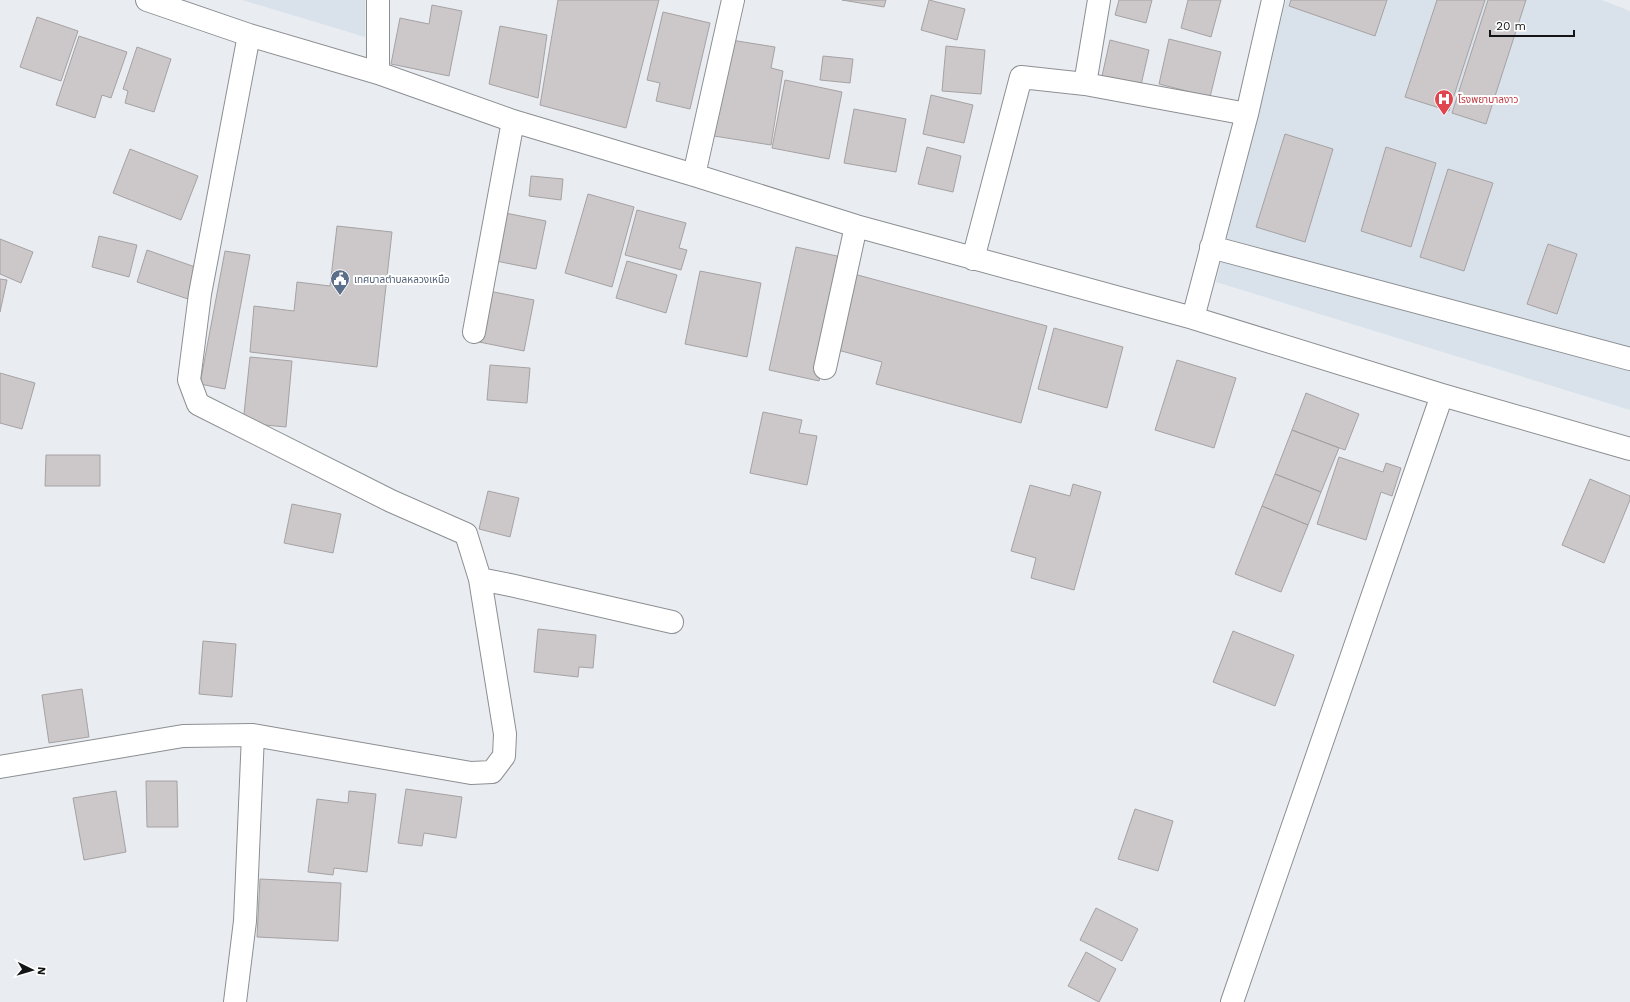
<svg xmlns="http://www.w3.org/2000/svg" width="1630" height="1002" viewBox="0 0 1630 1002" font-family="'Work Sans','Noto Sans Thai',sans-serif">
<style>
.built{fill:#d9e2eb}
.building{fill:#ccc7c8;stroke:#a6a2a3}
.lines{fill:none;stroke-linecap:round;stroke-linejoin:round}
.minor-casing{stroke:#8c8f92;stroke-width:24}
.minor{stroke:#fff;stroke-width:22}
.labels{text-anchor:middle;dominant-baseline:central;stroke-width:4;stroke-linejoin:round;paint-order:stroke}
.health-label{font-size:10px;fill:#be3a42;stroke:#fff;text-anchor:start}
.service-label{font-size:10px;fill:#4e5e75;stroke:#fff;text-anchor:start}
</style>
<rect width="100%" height="100%" fill="#e9edf1"/>
<path class="built" d="M242 0H365V37Z
M1286 0H1602L1630 11V410L1216 282Z"/>
<path class="building" d="M558 0H659L626 128 540 105Z
M842 0H886L884 7Z
M929 0 965 9 957 40 921 30Z
M1119 0H1152L1146 23 1115 15Z
M1188 0H1221L1211 37 1181 28Z
M1291 0H1387L1375 36 1289 6Z
M1437 0H1485L1449 111 1405 97Z
M1488 0H1526L1486 124 1452 113Z
M432 5 462 11 449 76 391 64 400 18 429 24Z
M663 12 710 23 690 109 656 101 660 83 647 80Z
M37 17 78 31 61 81 20 67Z
M500 26 547 35 538 98 489 84Z
M79 36 127 52 111 98 102 95 95 118 56 105Z
M1169 39 1221 52 1210 97 1159 84Z
M731 40 775 47 771 68 783 71 771 145 714 136Z
M1110 40 1149 50 1141 85 1102 76Z
M946 46 985 50 981 94 942 91Z
M137 47 171 59 154 112 125 103 128 91 123 89Z
M823 56 853 59 850 83 820 80Z
M785 80 842 92 829 159 772 148Z
M931 95 973 105 964 143 923 134Z
M854 109 906 119 896 172 844 163Z
M1285 134 1333 149 1305 242 1256 227Z
M927 147 961 156 953 192 918 184Z
M1386 147 1436 163 1411 247 1361 231Z
M130 149 198 176 181 220 113 193Z
M1448 169 1493 183 1464 271 1420 257Z
M531 176 563 179 561 200 529 196Z
M588 194 634 207 612 287 565 273Z
M637 210 686 223 679 248 687 250 681 270 625 255Z
M500 212 546 221 536 269 491 260Z
M337 226 392 232 377 367 250 352 254 306 294 311 297 282 330 286Z
M99 236 137 245 129 277 92 267Z
M0 239 33 252 21 283 0 274Z
M1548 244 1577 254 1557 314 1527 304Z
M796 247 846 258 819 381 769 370Z
M147 250 198 268 188 299 137 282Z
M225 251 250 255 225 389 200 384Z
M627 261 677 275 666 313 616 298Z
M700 271 761 283 747 357 685 344Z
M854 274 1047 326 1021 423 876 384 882 362 834 349Z
M0 279 7 280 0 312Z
M489 291 534 300 524 351 479 342Z
M1054 328 1123 347 1107 408 1038 389Z
M250 357 292 361 286 427 243 423Z
M1177 360 1236 378 1214 448 1155 430Z
M490 365 530 368 527 403 487 400Z
M0 373 35 383 22 429 0 423Z
M1306 393 1359 414 1345 450 1292 430Z
M763 412 802 420 799 433 817 436 807 485 750 473Z
M1292 430 1339 448 1321 492 1275 474Z
M46 455H100V486H45Z
M1339 457 1383 472 1386 463 1401 468 1392 496 1381 492 1366 540 1317 524Z
M1275 474 1321 492 1308 525 1262 506Z
M1590 479 1630 496V500L1604 563 1562 545Z
M1073 484 1101 492 1074 590 1031 578 1036 558 1011 551 1030 485 1070 496Z
M488 491 519 498 510 537 479 529Z
M292 504 341 514 333 553 284 543Z
M1262 506 1308 525 1281 592 1235 574Z
M538 629 596 635 593 668 579 667 578 677 534 672Z
M1233 631 1294 655 1275 706 1213 682Z
M203 641 236 644 232 697 199 694Z
M82 689 89 737 49 743 42 695Z
M146 781H177L178 827H147Z
M406 789 462 797 456 838 424 833 422 846 398 843Z
M116 791 126 852 84 860 73 798Z
M349 791 376 794 367 872 334 868 333 875 308 872 317 799 348 803Z
M1135 809 1173 821 1158 871 1118 859Z
M260 879 341 883 338 941 257 937Z
M1096 908 1138 929 1122 961 1080 940Z
M1086 952 1116 969 1099 1002 1068 986Z"/>
<g class="lines">
<g class="minor-casing">
<path id="minor" d="M147 0 249 35 378 73 513 121 694 175 856 226 1193 318 1442 395 1630 449
M378 73V0
M1085 84 1099 0
M694 175 733 0
M1211 247 1630 359
M973 259 1021 77 1085 84 1247 114
M1193 318 1247 114 1273 0
M474 332 513 121
M825 368 856 226
M480 579 510 585 672 622
M0 767 183 736 253 735 471 773 492 772 504 756 505 734 480 579 466 534 391 501 198 404 189 380 200 294 249 35
M235 1002 245 921 253 735
M1232 1002 1442 395"/>
</g>
<use href="#minor" class="minor"/>
</g>
<defs>
<g id="hospital-pin" transform="scale(1)"><path d="M0 17L-7.5 6A9.5 9.5 0 1 1 7.5 6Z" fill="#e0444e" stroke="#fff"/><path d="M-5-5h3v3.5h4V-5h3V5h-3V1.5h-4V5h-3Z" fill="#fff"/></g>
<g id="civic-pin" transform="scale(1)"><path d="M0 17L-7.5 6A9.5 9.5 0 1 1 7.5 6Z" fill="#5c6f8a" stroke="#fff"/><path d="M-.6-6.5H3V-4.5H.6V-3L4-1V1h2V6H-6V1h2V-1L-.6-3ZM-1.2 2.5V6h2.4V2.5Z" fill="#fff"/></g>
</defs>
<g fill-rule="evenodd">
<use href="#hospital-pin" x="1444" y="99"/>
<use href="#civic-pin" x="340" y="279"/>
</g>
<g class="labels">
<g class="health-label">
<text x="1458" y="99">โรงพยาบาลงาว</text>
</g>
<g class="service-label">
<text x="354" y="279">เทศบาลตำบลหลวงเหนือ</text>
</g>
</g>
<g transform="translate(32 970) rotate(95)" stroke="#ffffff" stroke-width="3" paint-order="stroke">
<path d="M0-3L7 15L0 10L-7 15Z" fill="#131415"/>
<text y="-6" font-size="11" font-weight="bold" text-anchor="middle" fill="#131415">N</text>
</g>
<path d="M1490 30v6h84v-6" fill="none" stroke="#131415" stroke-width="2"/>
<text x="1496" y="30" font-size="12" fill="#131415" stroke="#ffffff" stroke-width="3" paint-order="stroke">20 m</text>
</svg>
